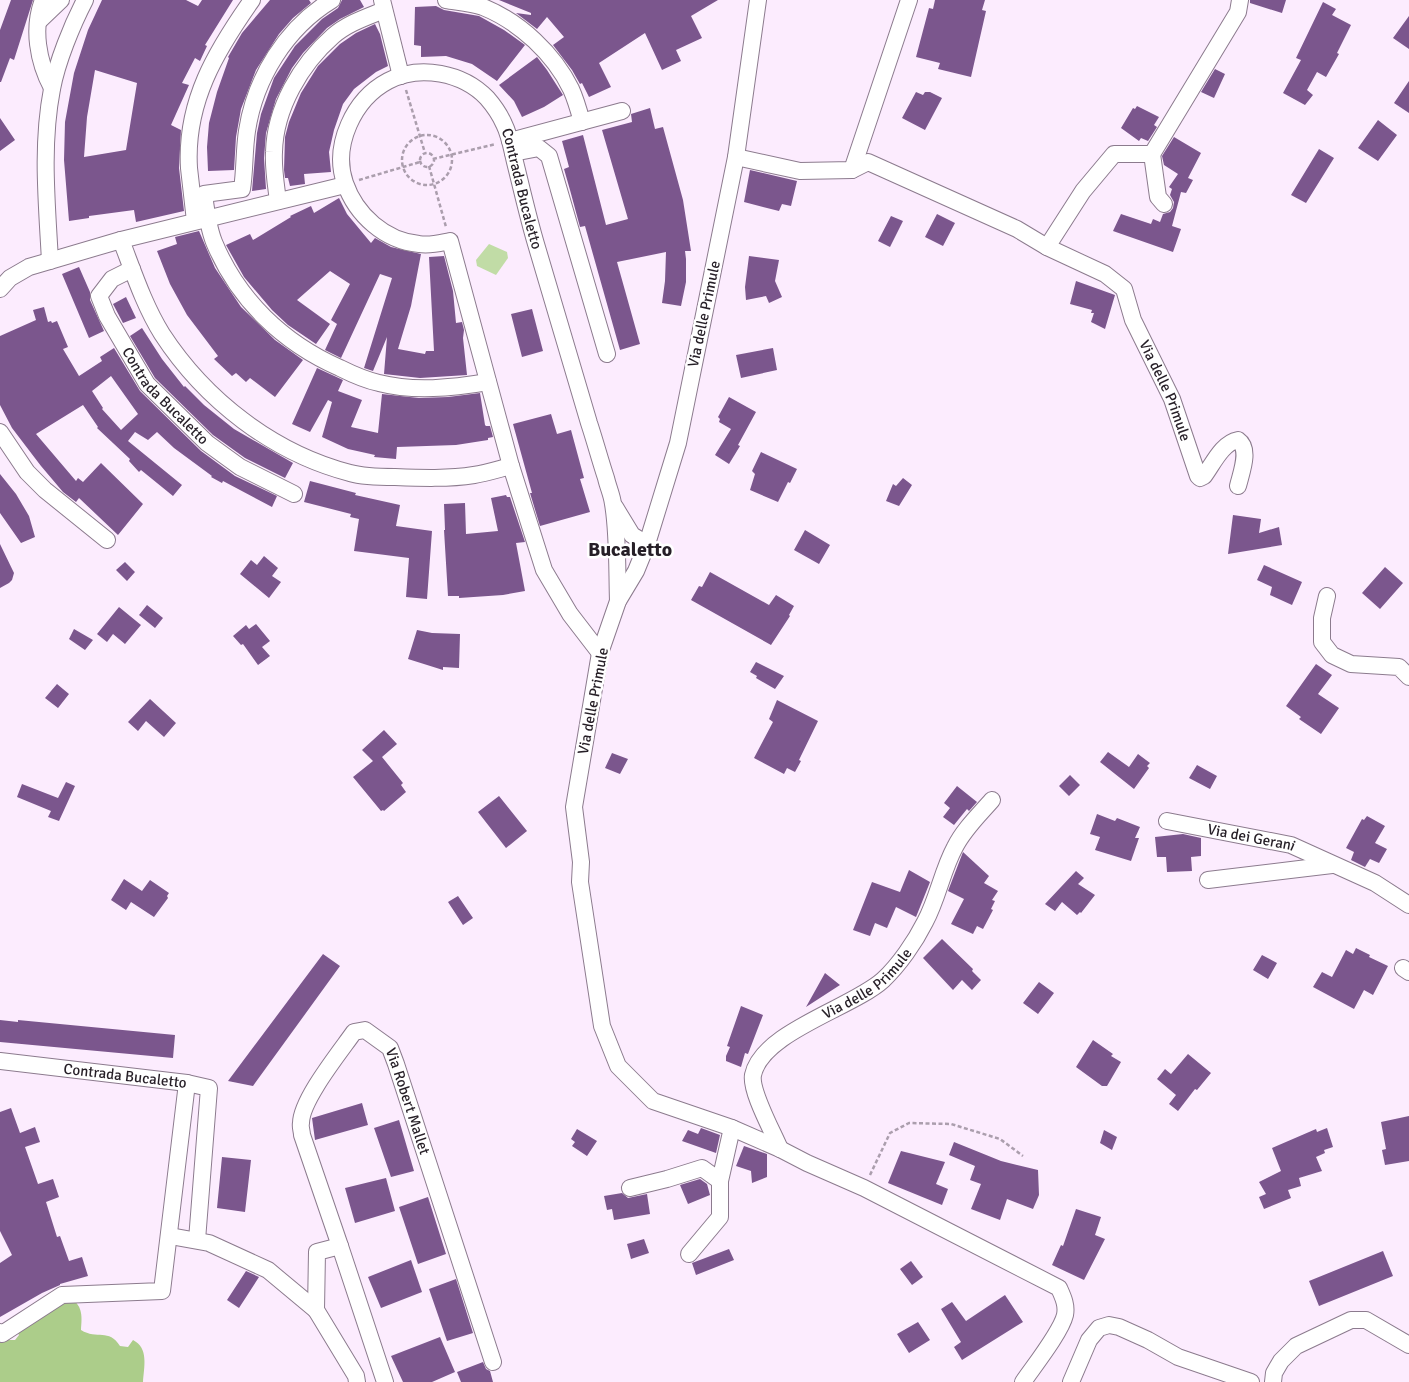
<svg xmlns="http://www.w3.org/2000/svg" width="1409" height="1382" viewBox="0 0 1409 1382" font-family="Signika,sans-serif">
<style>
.green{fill:#c1dca6}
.forest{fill:#accd8a}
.building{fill:#7b568d;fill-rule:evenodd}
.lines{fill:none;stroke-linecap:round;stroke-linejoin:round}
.minor-casing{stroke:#8c7b8e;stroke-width:18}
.path{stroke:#ab9ead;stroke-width:2.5;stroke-dasharray:4 2.5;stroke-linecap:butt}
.minor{stroke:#fff;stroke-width:16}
.labels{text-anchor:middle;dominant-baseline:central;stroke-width:5;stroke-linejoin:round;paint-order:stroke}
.street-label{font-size:15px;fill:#261f27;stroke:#fff}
.district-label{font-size:20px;font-weight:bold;fill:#261f27;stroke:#fff}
</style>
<rect width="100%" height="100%" fill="#fcecfe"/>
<path class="green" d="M489 244 507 252 508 258 496 275 477 266 476 260Z"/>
<path class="forest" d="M72 1299C83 1307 82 1317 81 1330 97 1340 109 1328 120 1346L128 1347 133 1340C149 1348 144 1367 143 1382H0V1334L8 1340H15L19 1335 15 1327Z"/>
<path class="building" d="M11 0H33L14 60 10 58 1 82H0V30Z
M102 0H186L198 6 202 0H233L205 45 207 46 200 61 195 58 182 83 189 85 171 125 181 130 179 168 184 211 136 222 134 210 89 216V218L69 221 64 160 65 122 74 73 88 30ZM95 70 137 83 126 150 84 157 87 117Z
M270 0H309L311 3 293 18 279 34 256 70 241 109 236 137 234 170 208 171 207 147 209 123 217 92 229 58 228 57 242 33Z
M342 0H360L364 7 340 19 327 28 303 53 292 68 276 99 266 133 264 158 266 189 252 191 257 133 261 114 274 78 295 46 322 19 338 8Z
M499 0H718L691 16 702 38 676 50 681 61 662 70 645 33 599 63 611 87 589 97 582 83 580 84 572 70 553 45 564 37 547 17 537 29 516 13 531 15V13Z
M935 0H985L982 10 986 11 971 77 938 69 940 63 916 57 929 8 933 9Z
M1250 0H1286L1282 13 1250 3Z
M1323 2 1336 9 1332 15 1351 25 1337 53 1339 54 1326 77 1317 72 1307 90 1313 95 1305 105 1283 93 1301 60 1296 58Z
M436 6 444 10 479 16 504 30 525 45 497 81 472 64 446 56 421 57V46L414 45 415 7Z
M1409 16V49L1393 38Z
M375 24 380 34 388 66 376 72 354 89 343 104 334 130 329 152 331 172 304 174 305 184 290 186 288 178H285L284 170 285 137 289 122 301 93 318 66 340 44 356 33Z
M537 57 547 70 563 95 544 107 522 117 514 101 499 85Z
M1215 69 1225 74 1214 98 1201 92Z
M1409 81V113L1394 103Z
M916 92 923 95 925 92H930L942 98 925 130 902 118Z
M1137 106 1159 117 1154 125 1157 127 1148 141 1141 138 1139 141 1121 128 1133 108 1135 109Z
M650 108 655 129 663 127 683 200 691 251H685L686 259V282L681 306 662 303 665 281 666 252 617 262 640 344 620 350 585 226 580 227 570 190 564 169 569 167 562 141 583 135 606 225 628 219 602 130 632 122 631 114Z
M0 118 15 140 0 151Z
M1378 120 1397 135 1378 161 1358 148Z
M1174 137 1201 153 1188 178 1193 180 1186 193 1181 192 1172 226 1181 229 1173 252 1113 231 1121 214 1151 224 1153 219 1160 222 1163 214 1170 212 1173 208 1174 202 1170 195 1172 189 1169 187 1178 174 1164 165 1162 156Z
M1319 149 1334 158 1306 203 1291 195Z
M750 170 797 181 791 206 782 204 779 211 744 202Z
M339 198 347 214 371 243 375 238 391 247 421 254 411 306 398 349 425 354 426 351H434L429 257 444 256 453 291 456 323 462 322 464 330 463 338 467 375 420 378 384 374 387 337 373 371 364 368 392 278 380 274 341 358 325 350 337 324 331 320 350 284 330 271 297 300 330 324 316 344 288 325 272 310 244 277 226 245 250 234 253 240 291 217 290 216 311 206 314 213Z
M937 214 955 223 943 246 925 237Z
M891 216 903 221 890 247 878 241Z
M199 231 215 268 241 307 275 340 303 360 275 397 250 378 246 382 236 373 232 376 214 359 218 356 187 315 170 284 157 251 177 244 175 237Z
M749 256 779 260 775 281 782 297 769 303 766 296 746 300 745 287Z
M79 267 90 292V300L104 331 89 338 62 274Z
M1076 281 1115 295 1105 329 1091 322 1094 313H1091L1092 310 1070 304Z
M126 297 136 318 123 323 113 304Z
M44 307 48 322 51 321 52 323 57 321 68 347 63 349 79 376 102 361 100 357 114 348 140 391 201 451 235 476 277 496 272 507 223 481 222 483 211 477 212 476 174 448 157 432 148 440 135 432 128 441 182 485 173 496 141 470 139 472 129 461 130 459 97 428 98 427 83 405 36 434 76 481 78 478 83 482 101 463 143 504 118 535 79 498 76 502 63 492 41 466 12 428 0 405V336L36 320 33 310ZM111 376 138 414 121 430 102 409 103 408 92 391Z
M532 309 543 351 522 357 511 314Z
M142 328 162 359 184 387 185 386 204 405 234 429 293 463 285 478 245 458 213 435 155 378 130 336Z
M773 348 777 370 741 378 736 355Z
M317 368 343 380 338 391 362 400 351 427 378 433 382 394 419 398 448 397 480 393 485 425 486 426H490L493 437 488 438V440L456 445 397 447 396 459 374 457 375 455 348 449 322 437 332 402 328 400 310 432 292 424Z
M729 397 756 412 738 445 740 446 729 464 715 455 731 429 719 422 720 419 718 417Z
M551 414 557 434 571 430 584 478 580 479 590 512 540 526 530 493H532L513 424Z
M761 452 797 469 790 483 788 482 778 502 750 490 755 474 752 471Z
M0 474 16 494 29 516 35 537 21 543 0 513Z
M903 478 912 485 899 506 886 501 893 484 896 486Z
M310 481 356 493 355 495 400 505 396 526 432 531 427 599 406 597 409 558 354 551 359 519 350 517 351 514 304 502Z
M506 495 507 497H510L525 542 516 543 525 591 503 595 459 598V596H448L444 530H445L444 504 465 503 466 534 498 531 491 498Z
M1233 515 1261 519 1259 533 1279 527 1282 545 1228 554Z
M805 530 830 545 819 564 794 550Z
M0 544 14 573 12 580 9 583 0 588Z
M264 556 278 568 272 576 281 582 269 598 240 574 251 560 257 565Z
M125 562 135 572 127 581 116 570Z
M1264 565 1302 582 1292 605 1270 595 1272 587 1257 580Z
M1385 567 1403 583 1380 609 1362 593Z
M710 572 769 605 776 595 794 606 789 615 790 616 771 645 691 600 699 586 702 587Z
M147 605 163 618 155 628 139 615Z
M119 607 141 625 125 644 113 634 107 642 97 634Z
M256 624 270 641 262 647 270 656 258 665 243 644 241 645 233 636 246 625 249 629Z
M74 629 93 640 85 650 69 639Z
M417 630 432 633 460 634 459 668 443 667V670L408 659Z
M756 662 784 676 775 689 756 678 757 676 750 672Z
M1316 664 1332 675 1318 694 1339 708 1321 734 1299 719 1301 717 1286 706Z
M57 684 69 694 58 708 45 698Z
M150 699 176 723 164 737 146 721 138 731 128 722Z
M777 700 818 721 799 760 801 761 795 772 787 768 784 774 754 758 773 722 769 719Z
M384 730 397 744 382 757 403 783 401 785 406 792 384 811 383 810 381 811 353 777 373 761 362 750Z
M1108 752 1129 767 1138 754 1150 763 1147 766 1149 768 1134 789 1100 762Z
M612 753 628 759 620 774 605 768Z
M1197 765 1217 776 1210 789 1189 778Z
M1070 775 1080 785 1069 796 1059 786Z
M66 782 75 786 59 821 48 817 51 811 17 797 22 784 58 798Z
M957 786 977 802 969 811 967 809 954 825 943 817 950 808 944 803Z
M499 796 527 831 506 848 478 812Z
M1097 814 1115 821 1117 818 1140 827 1135 838H1139L1131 861 1095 850 1100 837 1090 834Z
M1367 816 1385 826 1375 843 1387 849 1379 863 1370 859 1365 867 1351 860 1354 852 1346 848 1362 819 1364 820Z
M1183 834 1201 838V856L1191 857 1192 871 1167 872 1166 857H1157L1155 837Z
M963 852 989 876 984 883 998 891 992 900 995 901 991 909 993 910 983 929 977 926 973 934 951 924 964 899 948 891Z
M909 870 930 882 916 917 896 907 887 928 875 923 870 936 853 930 872 882 900 892Z
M1076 871 1084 878 1078 884 1095 895 1081 913 1080 912 1077 915 1062 902 1055 911 1045 904Z
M124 879 142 891 150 880 169 893 167 896 168 898 154 917 131 902 126 910 111 900Z
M458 896 473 918 463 925 448 902Z
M942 939 973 969 972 971 981 980 972 990 962 980 953 990 923 958Z
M1356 948 1370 955 1369 957 1388 966 1373 995 1364 990 1354 1009 1313 987 1322 972 1332 977 1346 950 1353 954Z
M323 954 340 966 253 1086 228 1081Z
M1262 955 1277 963 1268 979 1253 970Z
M825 973 840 985 806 1007Z
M1039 982 1054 993 1038 1014 1023 1003Z
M741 1006 763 1015 748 1054 745 1053 741 1067 726 1061V1056L730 1047 727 1046Z
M0 1020 18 1022V1020L175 1035 173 1058 0 1042Z
M1093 1040 1113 1054 1111 1056 1121 1062 1107 1086H1102L1076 1067Z
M1188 1054 1211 1073 1197 1090 1195 1089 1178 1111 1169 1104 1176 1095 1157 1079 1165 1069 1171 1074Z
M362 1103 368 1125 315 1140 312 1118Z
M11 1108 20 1133 35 1127 40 1142 25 1147 38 1184 53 1179 59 1197 46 1202 57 1237 60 1236 69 1261 82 1257 88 1276 60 1284V1285L42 1293 0 1317V1263L12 1255 0 1231V1112Z
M1409 1116V1161L1385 1165 1382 1150 1386 1149 1381 1122Z
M399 1120 414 1171 391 1177 374 1128Z
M701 1128 720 1135 716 1153 682 1141 688 1130 698 1134Z
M1327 1128 1333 1147 1324 1150 1325 1153 1316 1157 1322 1171 1299 1178 1301 1186 1288 1190 1291 1198 1264 1209 1259 1197 1266 1194 1259 1182 1281 1171 1272 1148 1316 1129 1317 1132Z
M577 1129 597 1141 587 1156 572 1146 575 1142 571 1139Z
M1104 1130 1117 1137 1112 1150 1100 1143Z
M954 1142 1001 1161 1038 1170 1039 1195 1033 1209 1007 1199 1000 1220 971 1209 981 1184 970 1180 975 1166 949 1155Z
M744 1146 767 1154V1177L752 1183 751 1171 736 1166Z
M901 1151 945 1162 936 1184 948 1189 942 1205 888 1183Z
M222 1157 251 1160 245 1212 217 1208Z
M386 1178 395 1211 355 1223 345 1188Z
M700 1179 707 1184 710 1195 688 1204 680 1185Z
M622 1193 628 1198 647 1194 650 1214 614 1220 612 1209 607 1210 604 1196Z
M428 1197 446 1254 418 1264 399 1207Z
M1076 1209 1101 1217 1095 1235 1105 1239 1084 1280 1052 1265 1061 1245 1063 1246Z
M644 1239 649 1253 631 1259 627 1244Z
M729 1249 734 1260 696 1275 692 1263Z
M1383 1251 1393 1276 1319 1306 1309 1281Z
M411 1260 422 1292 381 1308 368 1277Z
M911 1261 923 1277 912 1285 900 1269Z
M246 1271 259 1277 239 1308 227 1300Z
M456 1279 473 1333 447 1341 429 1289Z
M1005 1295 1023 1322 962 1360 954 1347 961 1342 941 1309 952 1302 966 1321Z
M918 1322 930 1340 909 1353 897 1334Z
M440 1337 455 1372 432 1382H403L391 1356Z
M483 1362 486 1369 490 1371 493 1382H461L457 1372Z"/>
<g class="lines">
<g class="minor-casing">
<g id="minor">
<path d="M43 0C32 28 38 62 52 88"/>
<path d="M332 0C286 28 255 78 247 131 244 150 245 170 242 189L204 194C206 210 208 227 214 242 238 300 283 343 340 368 352 374 365 380 379 383 414 392 452 388 488 382"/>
<path d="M382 0 401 76"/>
<path d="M446 0C458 2 472 3 483 7 520 22 554 54 571 89 576 100 579 111 582 122"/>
<path d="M758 0 736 157 678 443 647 544 636 571 618 601 600 653 574 807 581 862 580 882 602 1026 618 1066 653 1101 732 1128 780 1149 807 1163 864 1188 1059 1288C1063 1297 1067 1305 1065 1315 1061 1332 1034 1366 1023 1382"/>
<path d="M38 22 61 0"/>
<path d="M510 141 622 111"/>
<path d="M513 153 539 148 549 156 607 354"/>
<path d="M1152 154 1238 12 1240 0"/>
<path id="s1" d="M736 157 800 171 852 170 868 162 1017 229 1047 247 1105 274 1124 289 1133 320 1172 399 1198 476 1200 478 1204 476C1213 464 1222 443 1238 440 1251 449 1241 473 1238 486"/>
<path d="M852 170 909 0"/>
<path d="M278 201C276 185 273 168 274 152 275 108 301 64 333 36 348 23 367 17 384 10"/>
<path d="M195 221C193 204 191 186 189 168 185 102 216 51 252 0"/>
<path d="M121 240C133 271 144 305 162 334 205 400 273 453 350 473 364 477 380 477 395 477 421 478 449 479 474 475 487 473 499 469 511 466"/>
<path d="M1047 247 1083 191 1114 154H1152L1158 197 1164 204"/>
<path d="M50 261C47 204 41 146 52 89 57 62 72 25 85 0"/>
<path id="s2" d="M132 269 112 279 99 296 107 316 147 384 207 443 240 467 294 494"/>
<path d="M0 289 10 278 29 267 121 240 345 185"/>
<path d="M0 432 27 472 45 490 107 540"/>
<path d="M615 507 632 535 647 544"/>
<path d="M1327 596 1322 618V642L1332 655 1351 664 1399 667 1409 677"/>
<path id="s3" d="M600 653 570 614 544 570 511 466 450 241C440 243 430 246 419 244 385 241 356 215 345 183 332 145 354 99 388 81 420 64 463 73 487 98 494 106 500 115 504 124 510 136 512 150 515 162 522 190 528 217 536 244 554 304 571 363 589 423 595 441 600 460 606 478 608 487 612 495 613 504 618 533 617 571 618 601"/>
<path id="s4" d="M1167 821 1291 845 1375 883 1409 905"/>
<path d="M1208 880 1332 865"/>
<path d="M1403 968 1409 972"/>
<path id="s5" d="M0 1061 187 1083 209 1088 197 1240"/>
<path id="s6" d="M780 1149C773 1132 750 1091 753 1075 762 1032 852 1008 883 980 899 965 915 942 925 922 938 898 942 871 955 847 964 829 979 815 992 800"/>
<path d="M630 1188 667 1179 702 1168 720 1181 732 1128"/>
<path d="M170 1236 209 1243 268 1270 316 1310"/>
<path d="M340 1246 385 1382"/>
<path d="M689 1254 720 1217V1181"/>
<path d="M0 1332 2 1334 62 1295 162 1291 187 1083"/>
<path id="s7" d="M357 1382 356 1376 316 1310 317 1252 340 1246 302 1135C302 1131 300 1127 301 1123 301 1100 340 1052 354 1032L365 1030 390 1048 396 1064 493 1362"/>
<path d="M1071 1382 1089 1340 1099 1328 1109 1325 1119 1327 1148 1340 1178 1357 1251 1382"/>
<path d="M1273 1382 1274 1373 1281 1361 1296 1346 1351 1320H1366L1409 1345"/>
</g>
</g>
<path class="path" d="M406 90 425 153
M402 160a25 25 0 1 1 50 0a25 25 0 1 1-50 0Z
M420 160a7 7 0 1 1 14 0a7 7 0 1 1-14 0Z
M433 159 496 144
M429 166 446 227
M359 180 420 162
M870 1175 890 1133 909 1123 951 1124 1000 1139 1023 1156"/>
<use href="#minor" class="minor"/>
</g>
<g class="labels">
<g class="street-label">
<text stroke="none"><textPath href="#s3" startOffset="900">Contrada Bucaletto</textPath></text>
<text transform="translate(704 314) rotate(-78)">Via delle Primule</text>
<text stroke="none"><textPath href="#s1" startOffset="532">Via delle Primule</textPath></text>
<text stroke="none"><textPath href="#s2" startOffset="165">Contrada Bucaletto</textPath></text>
<text transform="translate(593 701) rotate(-79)">Via delle Primule</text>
<text stroke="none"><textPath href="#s4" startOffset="86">Via dei Gerani</textPath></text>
<text stroke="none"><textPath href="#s6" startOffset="229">Via delle Primule</textPath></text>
<text stroke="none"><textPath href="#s5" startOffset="126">Contrada Bucaletto</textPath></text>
<text stroke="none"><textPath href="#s7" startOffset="499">Via Robert Mallet</textPath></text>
</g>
<g class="district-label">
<text x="630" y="549">Bucaletto</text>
</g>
</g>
</svg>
